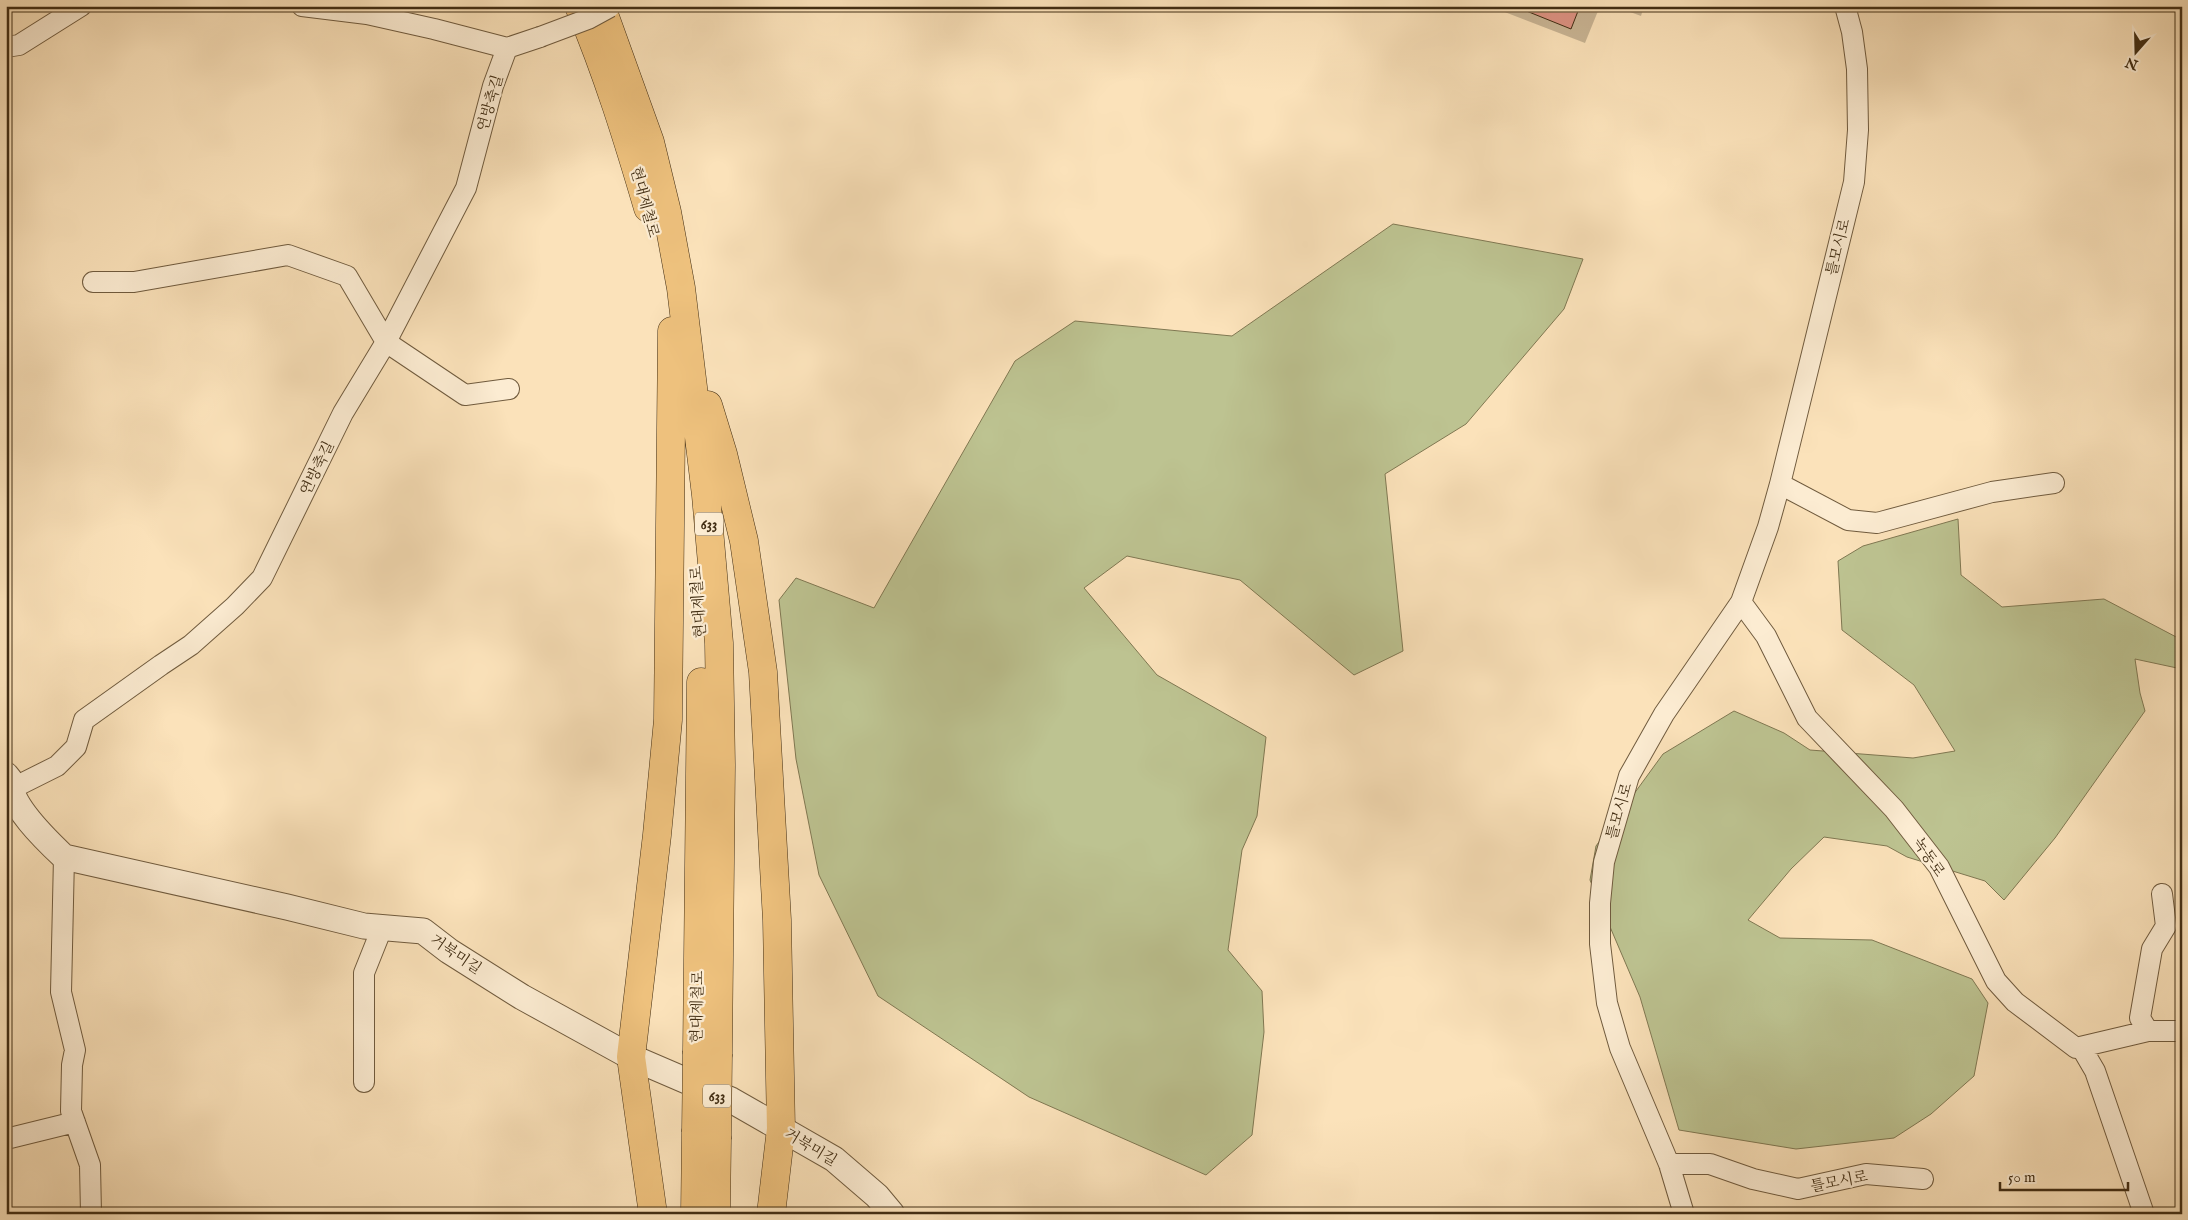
<svg xmlns="http://www.w3.org/2000/svg" width="2188" height="1220" font-family="'IM FELL English','Noto Serif KR',serif">
<style>
.green{fill:#bdc391;stroke:#807852}
.shadow{fill:#0003}
.building{fill:#db9282;stroke:#422e14}
.lines{fill:none;stroke-linecap:round;stroke-linejoin:round}
.minor-casing{stroke:#705b3e;stroke-width:22}
.tertiary-casing{stroke:#705b3e;stroke-width:27}
.trunk-casing{stroke:#422e14;stroke-width:29}
.minor{stroke:#fcecd2;stroke-width:20}
.tertiary{stroke:#fcecd2;stroke-width:25}
.trunk{stroke:#eec17d;stroke-width:28}
.minor-bridge-casing{stroke:#705b3e;stroke-width:22;stroke-linecap:butt}
.trunk-bridge-casing{stroke:#422e14;stroke-width:29;stroke-linecap:butt}
.minor-bridge{stroke:#fcecd2;stroke-width:20}
.trunk-bridge{stroke:#eec17d;stroke-width:28}
.labels{text-anchor:middle;stroke-width:4.5;stroke-linejoin:round;paint-order:stroke}
.shield{fill:#fcecd2;stroke:#7a674d;stroke-width:1}
.shield-label{font-size:14px;font-weight:bold;fill:#422e14}
.street-label{font-size:15px;fill:#422e14;stroke:#fcecd2}
</style>
<rect width="100%" height="100%" fill="#fbe2ba"/>
<filter id="stains"><feTurbulence type="fractalNoise" baseFrequency=".004" numOctaves="4"/><feColorMatrix values="0 0 0 0 .2 0 0 0 0 .09 0 0 0 0 .02 0 0 0 .5 -.17"/></filter>
<radialGradient id="worn" r=".72"><stop offset=".6" stop-color="#630" stop-opacity="0"/><stop offset="1" stop-color="#630" stop-opacity=".3"/></radialGradient>
<path class="green" d="M1393,224l190,35 -19,50 -98,115 -81,50 18,177 -49,24 -114,-95 -113,-24 -43,32 73,87 109,62 -9,79 -15,34 -14,100 34,41 2,41 -12,103 -46,40 -177,-78 -151,-101 -59,-121 -23,-116 -17,-159 17,-22 78,30 141,-247 60,-40 157,15z
M1958,519l3,56 41,32 102,-8 76,40 -3,29 -42,-9 5,34 5,18 -90,127 -51,62 -19,-19 -78,-24 -20,-11 -63,-9 -33,32 -43,51 32,18 92,2 100,39 16,24 -14,73 -43,38 -37,24 -98,11 -117,-19 -39,-133 -50,-117 6,-34 67,-92 71,-43 50,22 26,17 103,8 42,-7 -41,-66 -72,-55 -4,-69 25,-15z"/>
<path class="shadow" d="M1489,6h104l5,5 -13,32z
M1614,6h30l-3,10z"/>
<path class="building" d="M1514,6h66l-9,23z"/>
<g class="lines">
<defs>
<path id="minor" d="M302,6l65,8 67,15 73,19 33,-11
M6,47l13,-2 62,-39
M93,282h41l154,-27 59,21 39,66 79,53 44,-6
M1780,484l68,36 29,3 115,-31 62,-9
M1741,602l25,34 41,82 87,91 45,58 57,114 19,21 61,46 72,-17h34
M9,790l48,-24 19,-19 8,-27 77,-55 30,-20 44,-39 27,-28 81,-165 43,-71 80,-154 27,-102 14,-38
M64,857l-3,135 14,58 -3,15 -1,46 19,54 1,49
M2148,1031l-8,-13 12,-69 14,-23 -4,-32
M2081,1047l14,24 49,143
M364,1082v-109l18,-45
M6,1139l69,-17
M1669,1164h41l43,15 45,10 68,-15 57,5
M1684,1214l-15,-50 -49,-116 -13,-45 -7,-59v-41l4,-41 25,-86 35,-62 77,-112 27,-75 12,-43 74,-302 4,-52 -1,-61 -5,-37 -7,-26"/>
<path id="tertiary" d="M6,775l4,5c-1,25 36,60 54,77l223,50 77,19 59,5 26,20 73,46 109,60 100,43 103,59 43,37 15,18"/>
<path id="trunk" d="M579,6c28,66 49,134 69,202
M601,6l49,136 17,70 14,76 25,207 13,148 2,122 -3,289
M708,405l15,49 21,87 19,131 14,248 4,209 -10,85
M697,1051l4,-369
M653,1214l-22,-157 26,-222 11,-115 4,-389
M695,1214l1,-82
M716,1214l1,-75"/>
</defs>
<use href="#minor" class="minor-casing"/>
<use href="#tertiary" class="tertiary-casing"/>
<use href="#trunk" class="trunk-casing"/>
<use href="#minor" class="minor"/>
<use href="#tertiary" class="tertiary"/>
<use href="#trunk" class="trunk"/>
<defs>
<path id="minor-bridge" d="M540,37l48,-18 22,-12"/>
<path id="trunk-bridge" d="M696,1132l1,-81
M717,1139l1,-85"/>
</defs>
<use href="#minor-bridge" class="minor-bridge-casing"/>
<use href="#trunk-bridge" class="trunk-bridge-casing"/>
<use href="#minor-bridge" class="minor-bridge"/>
<use href="#trunk-bridge" class="trunk-bridge"/>
</g>
<g class="labels">
<g class="shield">
<rect x="695" y="512.5" width="28" height="23" rx="4"/>
<rect x="703" y="1084.5" width="28" height="23" rx="4"/>
</g>
<g class="shield-label">
<text x="709" y="529">633</text>
<text x="717" y="1101">633</text>
</g>
<g class="street-label">
<text transform="translate(490 103) rotate(-74)" y="5">연방축길</text>
<text transform="translate(645 202) rotate(75)" y="5">현대제철로</text>
<text transform="translate(1838 247) rotate(-76)" y="5">틀모시로</text>
<text transform="translate(317 468) rotate(-64)" y="5">연방축길</text>
<text transform="translate(698 602) rotate(-94)" y="5">현대제철로</text>
<text transform="translate(1619 811) rotate(-74)" y="5">틀모시로</text>
<text transform="translate(1929 857) rotate(56)" y="5">녹동로</text>
<text transform="translate(456 954) rotate(34)" y="5">거북미길</text>
<text transform="translate(697 1007) rotate(-89)" y="5">현대제철로</text>
<text transform="translate(811 1147) rotate(31)" y="5">거북미길</text>
<text transform="translate(1839 1181) rotate(-11)" y="5">틀모시로</text>
</g>
</g>
<rect width="2188" height="1220" fill="none" stroke="#fbe2ba" stroke-width="25"/>
<rect x="8" y="8" width="2173" height="1205" fill="none" stroke="#422e14" stroke-width="2.5"/>
<rect x="12" y="12" width="2163" height="1195" fill="none" stroke="#422e14"/>
<g transform="translate(2136 52) rotate(200)" stroke="#fcecd2" stroke-width="4" paint-order="stroke">
<path d="M0-4L9 19L0 12L-9 19Z" fill="#422e14"/>
<text y="-8" font-size="14" font-weight="bold" text-anchor="middle" fill="#422e14">N</text>
</g>
<path d="M2000 1182v8h128v-8" fill="none" stroke="#422e14" stroke-width="2.5"/>
<text x="2008" y="1182" font-size="15" fill="#422e14" stroke="#fcecd2" stroke-width="4" paint-order="stroke">50 m</text>
<rect width="100%" height="100%" filter="url(#stains)"/>
<rect width="100%" height="100%" fill="url(#worn)"/>
</svg>
